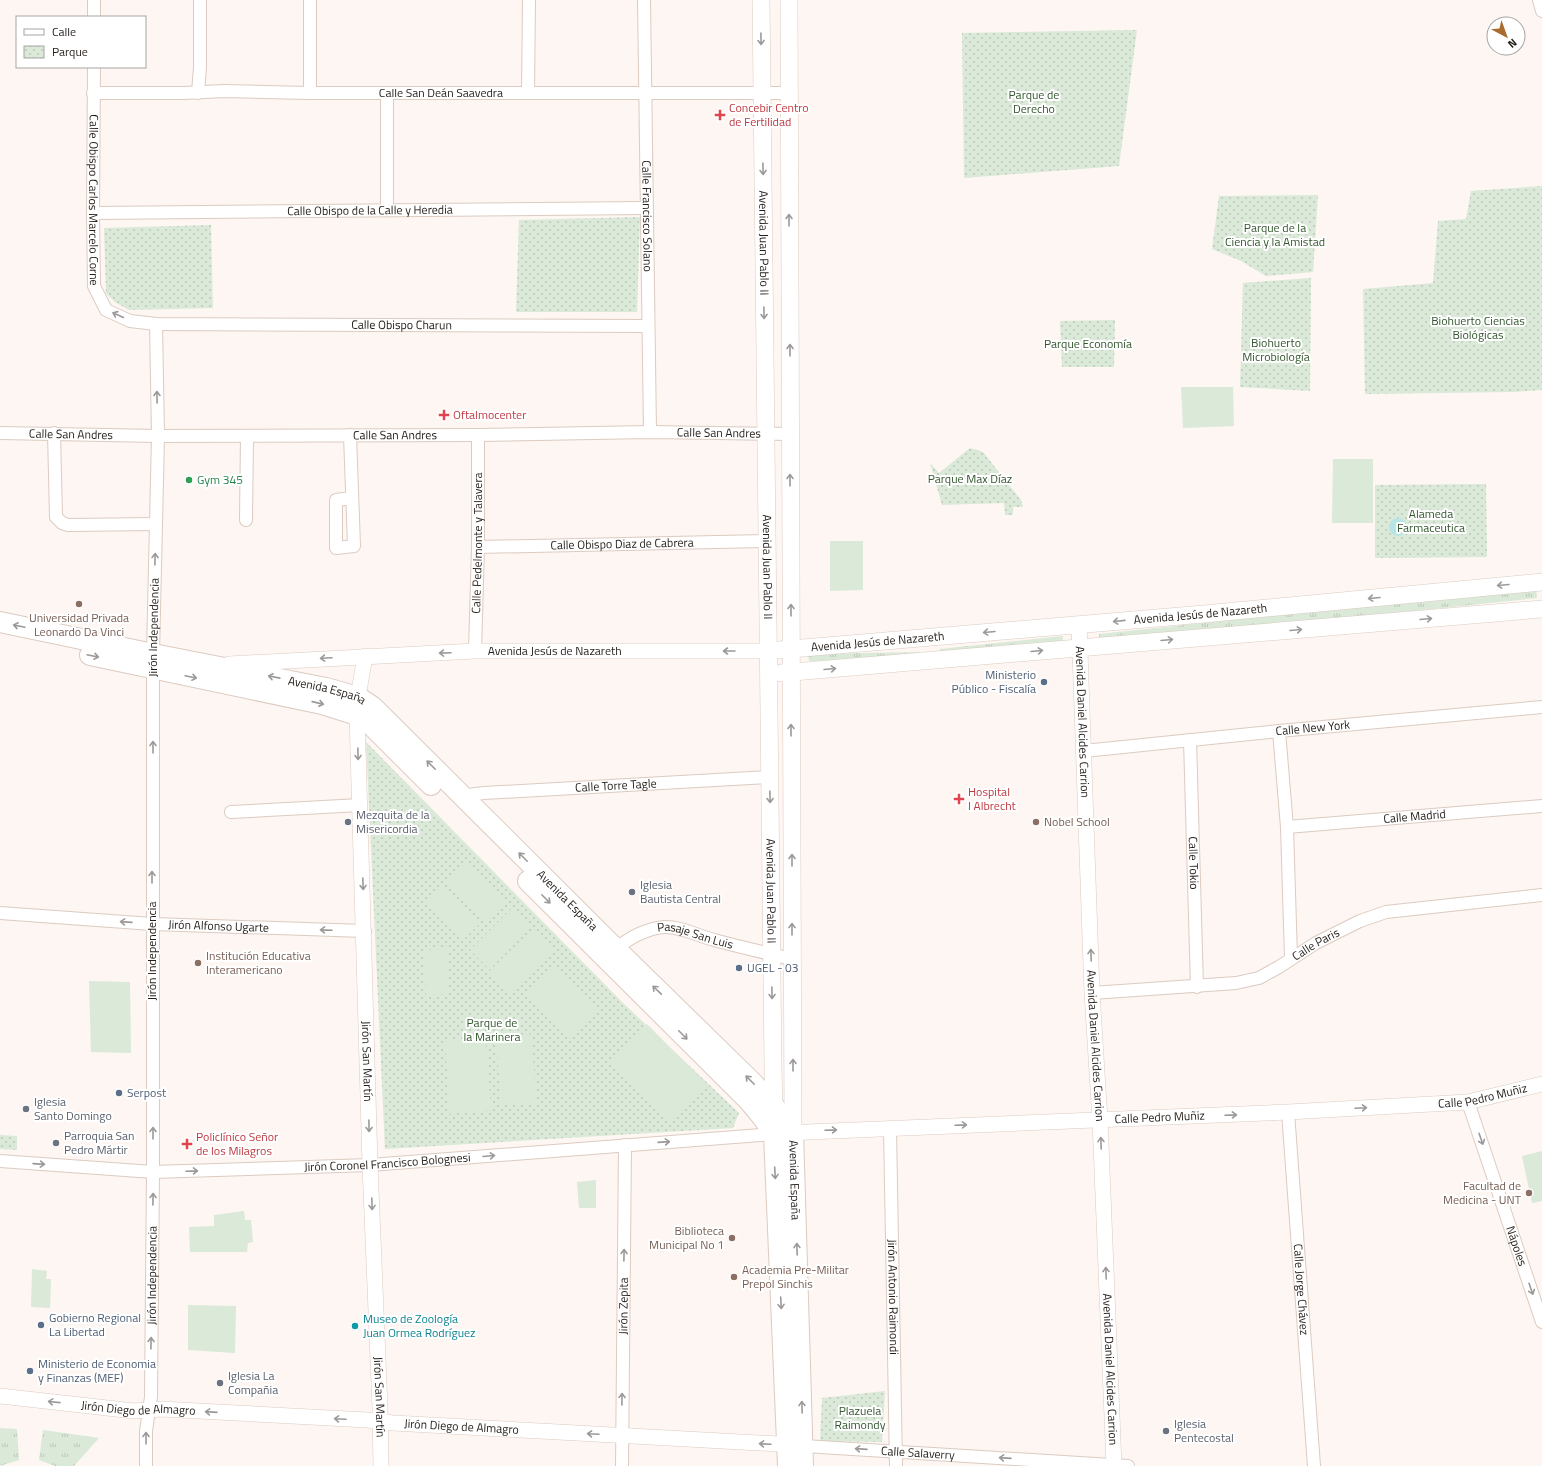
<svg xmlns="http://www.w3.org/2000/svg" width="1542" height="1466" font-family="'Titillium Web',sans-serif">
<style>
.grass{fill:url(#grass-tufts)}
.park{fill:url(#park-dots)}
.garden{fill:#dae9d8}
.water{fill:#b7e4e5}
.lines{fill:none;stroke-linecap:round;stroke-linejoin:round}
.minor-casing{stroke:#dccbc0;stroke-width:14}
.tertiary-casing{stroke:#dccbc0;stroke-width:16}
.secondary-casing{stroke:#dccbc0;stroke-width:18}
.primary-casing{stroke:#dccbc0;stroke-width:22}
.minor{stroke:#fff;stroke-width:12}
.tertiary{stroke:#fff;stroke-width:15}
.secondary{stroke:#fff;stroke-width:17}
.primary{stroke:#fff;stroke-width:20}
.oneway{stroke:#9c9998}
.health-dot{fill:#e0444e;stroke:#fff;stroke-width:1.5}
.leisure-dot{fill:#2e9e5b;stroke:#fff;stroke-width:1.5}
.education-dot{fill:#8d6e63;stroke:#fff;stroke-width:1.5}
.service-dot{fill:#5c6f8a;stroke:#fff;stroke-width:1.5}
.worship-dot{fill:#6b7280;stroke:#fff;stroke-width:1.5}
.culture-dot{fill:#0f9aa8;stroke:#fff;stroke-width:1.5}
.labels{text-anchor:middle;stroke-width:4;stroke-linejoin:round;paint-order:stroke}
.street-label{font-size:12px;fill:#231d19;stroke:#fff}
.park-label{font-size:12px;fill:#32562d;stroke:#fff}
.health-label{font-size:12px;fill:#be3a42;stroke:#fff;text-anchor:start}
.leisure-label{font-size:12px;fill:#27864d;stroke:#fff;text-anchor:start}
.education-label{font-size:12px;fill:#785e54;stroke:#fff;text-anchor:start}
.service-label{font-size:12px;fill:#4e5e75;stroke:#fff;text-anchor:start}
.worship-label{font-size:12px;fill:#5b616d;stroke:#fff;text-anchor:start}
.culture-label{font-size:12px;fill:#0d838f;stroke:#fff;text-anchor:start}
</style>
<defs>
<pattern id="grass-tufts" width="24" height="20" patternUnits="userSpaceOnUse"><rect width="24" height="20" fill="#dae9d8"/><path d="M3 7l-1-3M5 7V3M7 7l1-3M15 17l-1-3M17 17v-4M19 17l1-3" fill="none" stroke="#bbc7b9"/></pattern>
<pattern id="park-dots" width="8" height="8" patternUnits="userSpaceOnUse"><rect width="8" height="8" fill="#dae9d8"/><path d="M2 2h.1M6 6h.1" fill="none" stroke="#bbc7b9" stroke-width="1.8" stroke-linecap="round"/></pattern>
</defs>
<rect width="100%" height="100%" fill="#fdf6f2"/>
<path class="grass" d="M1536,588l1,10 -437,46 -1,-10z
M1063,636l-1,10 -123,11 1,-8z
M919,652l1,7 -111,2 -1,-7z
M0,1428l17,1 2,31 -19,6z
M43,1430l56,8 -25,28h-19l-16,-6z"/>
<path class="park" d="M1137,30l-18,136 -155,12 -2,-145z
M1542,186v204l-29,2 -148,2 -2,-105 70,-6 5,-62 28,-2 5,-28z
M1318,195l-5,77 -47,4 -25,-15 -29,-12 7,-53z
M640,217l-3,95h-121l3,-92z
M211,225l2,83 -84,2 -14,-8 -9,-9 -2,-65z
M1311,278l-1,113 -70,-4 3,-104z
M1115,320l-1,47h-52l-2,-46z
M970,448l13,4 38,48 2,7h-10v8h-8l-1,-12 -62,2 -12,-42 9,10z
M1486,484l1,73 -112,1v-73z
M366,742l256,260 117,111 -6,15 -348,21z
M0,1135l17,1v14l-17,-1z
M885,1391l-3,51 -62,-1 2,-43z"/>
<path class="garden" d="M1181,387h52l1,39 -51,2z
M1333,459h40v64h-41z
M830,541h33v49l-33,1z
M466,863l38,39 -18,18 -38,-39z
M443,888l36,37 -17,16 -36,-37z
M511,909l17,17 -41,41 -17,-17z
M532,930l20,21 -42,41 -21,-21z
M447,949l1,45 -22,1 -2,-45z
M553,967l43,44 -27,26 -42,-44z
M89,981l41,1 1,71 -40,-1z
M647,1024l60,61 -38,38 -60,-60z
M532,1034l4,69 -35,2 -5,-69z
M486,1038l5,72 -42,4 -4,-74z
M1542,1151v50l-10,2 -10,-47z
M596,1180v28h-17l-2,-26z
M244,1211l1,9h6l2,22 -5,1 -1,9h-57l-1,-25 25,-1v-11z
M32,1269l15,2 -1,8h5l-1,29 -19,-1z
M188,1305l48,1 -1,47 -47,-3z"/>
<path class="water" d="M1389 527a9 9 0 1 1 18 0a9 9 0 1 1-18 0Z"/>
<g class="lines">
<defs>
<g id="minor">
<path d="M94,0v17"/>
<path id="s1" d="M644,0l6,432"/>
<path d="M1539,0l3,11"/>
<path id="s2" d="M94,67l-1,146 1,73 12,24 24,11 26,3 492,2"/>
<path id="s3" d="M93,93h91l40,-2 86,2h479"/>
<path d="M198,93l2,-26v-67"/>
<path d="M310,93v-93"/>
<path d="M387,93v117"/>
<path d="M528,93l1,-93"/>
<path id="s4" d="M93,213l554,-5"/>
<path id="s5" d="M0,433l158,3 320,-1 172,-3 140,2"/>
<path d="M54,433l2,84 6,6 6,2 88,-1"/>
<path d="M350,435l4,111 -18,2v-48l16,-2"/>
<path d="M246,520l1,-84"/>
<path id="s6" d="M478,547l289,-6"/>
<path id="s7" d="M475,651l3,-104v-112"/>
<path d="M1279,731l8,96 4,131"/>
<path id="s8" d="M1190,740l7,247"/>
<path id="s9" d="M1084,751l195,-20 263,-24"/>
<path id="s10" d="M463,798l5,-3 16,-2 285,-16"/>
<path d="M231,812l129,-7"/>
<path id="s11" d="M1287,827l255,-21"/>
<path id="s12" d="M0,913l152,11 213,7"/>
<path id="s13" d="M612,952c15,-13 31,-23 52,-25 15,-1 35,9 50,13 26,7 52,13 78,19"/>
<path id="s14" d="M1092,993l144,-10 23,-5 20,-11 37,-24 44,-22 26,-9 156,-17"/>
<path id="s15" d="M1468,1102l74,220"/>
<path id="s16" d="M1288,1112l26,354"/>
<path id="s17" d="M890,1128l6,338"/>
<path id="s18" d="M0,1161l153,11 217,-7 404,-31"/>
<path id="s19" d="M804,1446l324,20"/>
<path id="s20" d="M146,1466v-35l5,-34 2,-225v-518l5,-218 -2,-112"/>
<path id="s21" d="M622,1466l3,-321"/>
</g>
<g id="tertiary">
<path id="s22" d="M1079,624l13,369 8,127 14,346"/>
<path id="s23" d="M365,656l-7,41 -1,18 13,450 10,243 1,58"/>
<path id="s24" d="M229,664l246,-13h293"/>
<path id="s25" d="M784,1133l504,-21 180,-10 74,-18"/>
<path id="s26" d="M0,1396l134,15 27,-2 206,11 26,3 404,22"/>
</g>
<g id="secondary">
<path id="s27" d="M761,0l12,1067 1,47"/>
<path d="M789,0l4,1132"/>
<path id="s28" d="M779,650l425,-36 338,-32"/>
<path d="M781,673l761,-64"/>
</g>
<g id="primary">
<path id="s29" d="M0,622l153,32 173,34 32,9 15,10 243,242 137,134 21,23 19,26 10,334"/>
<path d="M90,655l232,49 35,11 15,11 59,59"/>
<path d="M528,881l221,220 14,17 11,16 14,332"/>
</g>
</defs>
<use href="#minor" class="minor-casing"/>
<use href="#tertiary" class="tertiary-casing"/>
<use href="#secondary" class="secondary-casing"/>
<use href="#primary" class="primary-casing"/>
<use href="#minor" class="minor"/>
<use href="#tertiary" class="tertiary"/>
<use href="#secondary" class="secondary"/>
<use href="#primary" class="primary"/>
</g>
<defs><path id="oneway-shaft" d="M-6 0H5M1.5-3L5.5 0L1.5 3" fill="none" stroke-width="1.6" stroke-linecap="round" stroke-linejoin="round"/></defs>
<g class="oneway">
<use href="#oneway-shaft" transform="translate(761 39) rotate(89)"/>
<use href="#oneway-shaft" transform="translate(763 169) rotate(89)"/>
<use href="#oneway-shaft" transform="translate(789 220) rotate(-90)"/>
<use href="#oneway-shaft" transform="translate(764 313) rotate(89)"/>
<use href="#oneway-shaft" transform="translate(118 315) rotate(-156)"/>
<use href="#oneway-shaft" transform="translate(790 350) rotate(-90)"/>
<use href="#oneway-shaft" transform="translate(157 397) rotate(-91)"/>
<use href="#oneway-shaft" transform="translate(790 480) rotate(-90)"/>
<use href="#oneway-shaft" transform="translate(155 559) rotate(-89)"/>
<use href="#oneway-shaft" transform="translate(1503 585) rotate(175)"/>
<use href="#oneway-shaft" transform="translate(1374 598) rotate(175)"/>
<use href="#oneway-shaft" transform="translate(791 610) rotate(-90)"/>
<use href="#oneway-shaft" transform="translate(1426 619) rotate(-5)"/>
<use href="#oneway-shaft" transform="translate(1119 621) rotate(174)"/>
<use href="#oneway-shaft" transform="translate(19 626) rotate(-168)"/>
<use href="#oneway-shaft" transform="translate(1296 630) rotate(-5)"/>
<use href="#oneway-shaft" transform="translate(989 632) rotate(175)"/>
<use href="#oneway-shaft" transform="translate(1167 640) rotate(-5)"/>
<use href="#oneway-shaft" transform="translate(729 651) rotate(-180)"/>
<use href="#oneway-shaft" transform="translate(1037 651) rotate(-5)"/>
<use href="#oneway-shaft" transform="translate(445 653) rotate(178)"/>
<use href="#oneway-shaft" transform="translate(93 656) rotate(12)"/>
<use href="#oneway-shaft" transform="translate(326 658) rotate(177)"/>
<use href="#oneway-shaft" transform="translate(830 669) rotate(-5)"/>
<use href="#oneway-shaft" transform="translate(191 677) rotate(12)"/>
<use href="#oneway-shaft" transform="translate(274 677) rotate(-169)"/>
<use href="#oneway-shaft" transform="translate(318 703) rotate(13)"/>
<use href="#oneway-shaft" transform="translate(791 730) rotate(-90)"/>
<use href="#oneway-shaft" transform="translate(153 747) rotate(-90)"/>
<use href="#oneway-shaft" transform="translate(358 754) rotate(89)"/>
<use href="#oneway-shaft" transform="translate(431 765) rotate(-135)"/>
<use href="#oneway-shaft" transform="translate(770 797) rotate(89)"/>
<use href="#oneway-shaft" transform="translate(523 857) rotate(-135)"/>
<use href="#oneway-shaft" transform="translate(792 860) rotate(-90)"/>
<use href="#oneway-shaft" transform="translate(152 877) rotate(-90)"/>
<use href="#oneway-shaft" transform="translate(363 884) rotate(88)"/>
<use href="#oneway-shaft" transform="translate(546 899) rotate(45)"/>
<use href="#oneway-shaft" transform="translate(126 922) rotate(-176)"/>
<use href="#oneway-shaft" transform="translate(792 929) rotate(-90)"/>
<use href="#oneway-shaft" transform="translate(326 930) rotate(-178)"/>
<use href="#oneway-shaft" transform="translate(1091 955) rotate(-92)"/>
<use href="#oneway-shaft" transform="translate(657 990) rotate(-136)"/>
<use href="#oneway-shaft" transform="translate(772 993) rotate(89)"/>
<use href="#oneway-shaft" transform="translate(683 1035) rotate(45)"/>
<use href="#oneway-shaft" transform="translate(793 1065) rotate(-90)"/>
<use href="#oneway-shaft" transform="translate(750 1080) rotate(-135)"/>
<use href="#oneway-shaft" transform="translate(1361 1108) rotate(-3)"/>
<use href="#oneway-shaft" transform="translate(1231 1115) rotate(-2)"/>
<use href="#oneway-shaft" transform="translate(961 1125) rotate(-2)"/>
<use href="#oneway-shaft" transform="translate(369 1126) rotate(89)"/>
<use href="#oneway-shaft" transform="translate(831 1130) rotate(-2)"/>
<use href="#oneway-shaft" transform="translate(153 1133) rotate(-90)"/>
<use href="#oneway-shaft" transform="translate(1481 1139) rotate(71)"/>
<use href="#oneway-shaft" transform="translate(664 1142) rotate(-4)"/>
<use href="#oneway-shaft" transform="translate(1101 1143) rotate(-92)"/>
<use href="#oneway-shaft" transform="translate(489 1156) rotate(-5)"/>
<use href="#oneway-shaft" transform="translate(39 1164) rotate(4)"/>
<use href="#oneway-shaft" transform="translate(192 1171) rotate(-2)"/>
<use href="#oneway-shaft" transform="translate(775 1173) rotate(87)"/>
<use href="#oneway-shaft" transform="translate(153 1199) rotate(-89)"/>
<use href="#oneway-shaft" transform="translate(372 1204) rotate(88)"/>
<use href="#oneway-shaft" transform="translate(797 1249) rotate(-92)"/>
<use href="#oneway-shaft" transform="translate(624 1255) rotate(-89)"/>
<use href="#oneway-shaft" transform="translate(1106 1273) rotate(-92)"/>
<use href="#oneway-shaft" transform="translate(1531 1289) rotate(71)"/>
<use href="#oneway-shaft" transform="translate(781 1303) rotate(87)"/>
<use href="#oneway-shaft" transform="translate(151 1343) rotate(-89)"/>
<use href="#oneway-shaft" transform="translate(622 1399) rotate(-89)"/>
<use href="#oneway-shaft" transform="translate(54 1402) rotate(-174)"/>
<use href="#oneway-shaft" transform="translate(802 1407) rotate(-92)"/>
<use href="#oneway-shaft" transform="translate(211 1412) rotate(-176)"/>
<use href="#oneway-shaft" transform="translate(340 1419) rotate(-177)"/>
<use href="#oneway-shaft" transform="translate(593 1434) rotate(-177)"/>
<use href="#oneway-shaft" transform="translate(146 1438) rotate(-90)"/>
<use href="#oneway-shaft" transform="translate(765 1444) rotate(-177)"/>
<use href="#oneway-shaft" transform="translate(861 1449) rotate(-176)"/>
<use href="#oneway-shaft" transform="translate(1005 1458) rotate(-176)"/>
</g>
<g class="health-dot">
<path d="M718 109h4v4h4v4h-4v4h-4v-4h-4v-4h4z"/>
<path d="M442 409h4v4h4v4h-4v4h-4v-4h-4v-4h4z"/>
<path d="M957 793h4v4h4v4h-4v4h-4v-4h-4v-4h4z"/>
<path d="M185 1138h4v4h4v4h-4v4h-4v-4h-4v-4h4z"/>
</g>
<circle class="leisure-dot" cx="189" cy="480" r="4"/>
<g class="education-dot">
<circle cx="79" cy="604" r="4"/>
<circle cx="1036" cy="822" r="4"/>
<circle cx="198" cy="963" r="4"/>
<circle cx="1529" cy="1193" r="4"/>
<circle cx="732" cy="1238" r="4"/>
<circle cx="734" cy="1277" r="4"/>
</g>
<g class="service-dot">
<circle cx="1044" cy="682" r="4"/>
<circle cx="739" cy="968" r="4"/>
<circle cx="119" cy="1093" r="4"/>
<circle cx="41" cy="1325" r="4"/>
<circle cx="30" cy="1371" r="4"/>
</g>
<g class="worship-dot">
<circle cx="348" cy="822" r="4"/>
<circle cx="632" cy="892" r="4"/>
<circle cx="26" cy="1109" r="4"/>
<circle cx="56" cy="1143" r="4"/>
<circle cx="220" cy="1383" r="4"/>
<circle cx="1166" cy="1431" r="4"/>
</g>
<circle class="culture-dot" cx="355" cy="1326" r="4"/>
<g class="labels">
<g class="street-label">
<text dy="4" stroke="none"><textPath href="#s3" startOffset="348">Calle San Deán Saavedra</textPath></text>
<text dy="4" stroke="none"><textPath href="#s2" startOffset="133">Calle Obispo Carlos Marcelo Corne</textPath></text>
<text dy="4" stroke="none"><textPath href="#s4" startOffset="277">Calle Obispo de la Calle y Heredia</textPath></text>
<text dy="4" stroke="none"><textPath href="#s1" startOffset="216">Calle Francisco Solano</textPath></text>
<text dy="4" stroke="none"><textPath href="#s27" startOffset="243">Avenida Juan Pablo II</textPath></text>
<text dy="4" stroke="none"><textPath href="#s2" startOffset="544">Calle Obispo Charun</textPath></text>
<text dy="4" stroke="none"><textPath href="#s5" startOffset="719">Calle San Andres</textPath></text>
<text dy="4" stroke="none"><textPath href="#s5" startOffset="71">Calle San Andres</textPath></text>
<text dy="4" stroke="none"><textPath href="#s5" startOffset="395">Calle San Andres</textPath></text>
<text dy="4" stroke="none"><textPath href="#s7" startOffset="108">Calle Pedelmonte y Talavera</textPath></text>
<text dy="4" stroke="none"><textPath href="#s6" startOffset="144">Calle Obispo Diaz de Cabrera</textPath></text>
<text dy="4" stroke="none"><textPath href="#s27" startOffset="567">Avenida Juan Pablo II</textPath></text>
<text dy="4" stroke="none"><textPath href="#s28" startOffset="423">Avenida Jesús de Nazareth</textPath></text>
<text dy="4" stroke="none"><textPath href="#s20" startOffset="839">Jirón Independencia</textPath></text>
<text dy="4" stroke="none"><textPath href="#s28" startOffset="99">Avenida Jesús de Nazareth</textPath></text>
<text dy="4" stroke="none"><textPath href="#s24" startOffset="326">Avenida Jesús de Nazareth</textPath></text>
<text dy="4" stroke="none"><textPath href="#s29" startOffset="334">Avenida España</textPath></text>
<text dy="4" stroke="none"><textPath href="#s22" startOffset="98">Avenida Daniel Alcides Carrion</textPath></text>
<text dy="4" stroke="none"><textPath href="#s9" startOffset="230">Calle New York</textPath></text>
<text dy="4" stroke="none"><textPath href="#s10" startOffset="154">Calle Torre Tagle</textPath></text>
<text dy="4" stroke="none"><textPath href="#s11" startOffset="128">Calle Madrid</textPath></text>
<text dy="4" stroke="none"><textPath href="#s8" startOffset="123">Calle Tokio</textPath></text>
<text dy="4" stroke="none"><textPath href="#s27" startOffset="891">Avenida Juan Pablo II</textPath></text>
<text dy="4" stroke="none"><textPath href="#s29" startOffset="658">Avenida España</textPath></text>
<text dy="4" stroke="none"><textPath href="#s12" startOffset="219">Jirón Alfonso Ugarte</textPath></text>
<text dy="4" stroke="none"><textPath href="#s13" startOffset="91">Pasaje San Luis</textPath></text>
<text dy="4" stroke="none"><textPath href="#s14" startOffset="234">Calle Paris</textPath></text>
<text transform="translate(152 951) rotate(-90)" y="4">Jirón Independencia</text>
<text dy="4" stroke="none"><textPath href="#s22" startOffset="422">Avenida Daniel Alcides Carrion</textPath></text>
<text dy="4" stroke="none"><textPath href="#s23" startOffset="406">Jirón San Martín</textPath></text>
<text dy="4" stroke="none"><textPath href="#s25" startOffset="700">Calle Pedro Muñiz</textPath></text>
<text dy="4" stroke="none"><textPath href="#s25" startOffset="376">Calle Pedro Muñiz</textPath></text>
<text dy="4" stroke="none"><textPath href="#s18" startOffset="388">Jirón Coronel Francisco Bolognesi</textPath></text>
<text dy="4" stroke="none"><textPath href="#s29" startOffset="1030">Avenida España</textPath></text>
<text dy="4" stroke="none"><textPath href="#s15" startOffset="152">Nápoles</textPath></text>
<text dy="4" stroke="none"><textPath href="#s20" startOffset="191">Jirón Independencia</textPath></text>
<text dy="4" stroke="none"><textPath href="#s16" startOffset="178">Calle Jorge Chávez</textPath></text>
<text dy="4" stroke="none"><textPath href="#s17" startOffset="169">Jirón Antonio Raimondi</textPath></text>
<text dy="4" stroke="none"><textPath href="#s21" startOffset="160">Jirón Zepita</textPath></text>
<text dy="4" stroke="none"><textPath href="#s22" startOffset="746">Avenida Daniel Alcides Carrion</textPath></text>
<text dy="4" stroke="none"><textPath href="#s23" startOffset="742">Jirón San Martín</textPath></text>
<text dy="4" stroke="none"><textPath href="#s26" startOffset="139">Jirón Diego de Almagro</textPath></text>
<text dy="4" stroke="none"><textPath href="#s26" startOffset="463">Jirón Diego de Almagro</textPath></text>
<text dy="4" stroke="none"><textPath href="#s19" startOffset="114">Calle Salaverry</textPath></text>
</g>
<g class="park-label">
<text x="1034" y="99">Parque de<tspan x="1034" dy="14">Derecho</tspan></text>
<text x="1275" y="232">Parque de la<tspan x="1275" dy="14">Ciencia y la Amistad</tspan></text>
<text x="1478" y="325">Biohuerto Ciencias<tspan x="1478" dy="14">Biológicas</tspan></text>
<text x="1276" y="347">Biohuerto<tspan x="1276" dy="14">Microbiología</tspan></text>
<text x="1088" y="348">Parque Economía</text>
<text x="970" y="483">Parque Max Díaz</text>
<text x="1431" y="518">Alameda<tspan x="1431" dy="14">Farmaceutica</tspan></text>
<text x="492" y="1027">Parque de<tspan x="492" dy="14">la Marinera</tspan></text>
<text x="860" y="1415">Plazuela<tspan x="860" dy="14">Raimondy</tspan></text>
</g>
<g class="health-label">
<text x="729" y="112">Concebir Centro<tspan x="729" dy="14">de Fertilidad</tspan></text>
<text x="453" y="419">Oftalmocenter</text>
<text x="968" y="796">Hospital<tspan x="968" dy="14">I Albrecht</tspan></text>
<text x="196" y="1141">Policlínico Señor<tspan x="196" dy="14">de los Milagros</tspan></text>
</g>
<g class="leisure-label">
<text x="197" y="484">Gym 345</text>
</g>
<g class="education-label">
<text x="79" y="622" text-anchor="middle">Universidad Privada<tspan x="79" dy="14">Leonardo Da Vinci</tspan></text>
<text x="1044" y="826">Nobel School</text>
<text x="206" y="960">Institución Educativa<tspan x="206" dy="14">Interamericano</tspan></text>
<text x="1521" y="1190" text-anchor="end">Facultad de<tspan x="1521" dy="14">Medicina - UNT</tspan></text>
<text x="724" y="1235" text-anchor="end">Biblioteca<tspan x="724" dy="14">Municipal No 1</tspan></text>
<text x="742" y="1274">Academia Pre-Militar<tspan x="742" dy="14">Prepol Sinchis</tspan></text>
</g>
<g class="service-label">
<text x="1036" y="679" text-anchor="end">Ministerio<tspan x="1036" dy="14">Público - Fiscalía</tspan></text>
<text x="747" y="972">UGEL - 03</text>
<text x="127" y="1097">Serpost</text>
<text x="49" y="1322">Gobierno Regional<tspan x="49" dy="14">La Libertad</tspan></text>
<text x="38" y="1368">Ministerio de Economia<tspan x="38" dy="14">y Finanzas (MEF)</tspan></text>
</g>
<g class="worship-label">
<text x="356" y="819">Mezquita de la<tspan x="356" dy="14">Misericordia</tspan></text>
<text x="640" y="889">Iglesia<tspan x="640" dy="14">Bautista Central</tspan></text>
<text x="34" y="1106">Iglesia<tspan x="34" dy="14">Santo Domingo</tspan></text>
<text x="64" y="1140">Parroquia San<tspan x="64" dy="14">Pedro Mártir</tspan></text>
<text x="228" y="1380">Iglesia La<tspan x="228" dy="14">Compañia</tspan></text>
<text x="1174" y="1428">Iglesia<tspan x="1174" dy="14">Pentecostal</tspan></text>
</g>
<g class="culture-label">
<text x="363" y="1323">Museo de Zoología<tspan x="363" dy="14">Juan Ormea Rodríguez</tspan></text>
</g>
</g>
<rect x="16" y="16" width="130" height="52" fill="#ffffff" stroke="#a7a5a3"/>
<rect x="24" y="29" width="20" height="6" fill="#ffffff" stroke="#a7a5a3"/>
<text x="52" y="36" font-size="12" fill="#231d19">Calle</text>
<rect x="24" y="46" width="20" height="12" fill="url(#park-dots)" stroke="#a7a5a3"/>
<text x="52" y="56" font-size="12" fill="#231d19">Parque</text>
<g transform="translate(1506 36) rotate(139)"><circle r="19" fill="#ffffff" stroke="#a7a5a3"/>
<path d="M0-3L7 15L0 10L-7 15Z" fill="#a86d2e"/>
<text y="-6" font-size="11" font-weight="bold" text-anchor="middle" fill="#231d19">N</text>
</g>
</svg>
